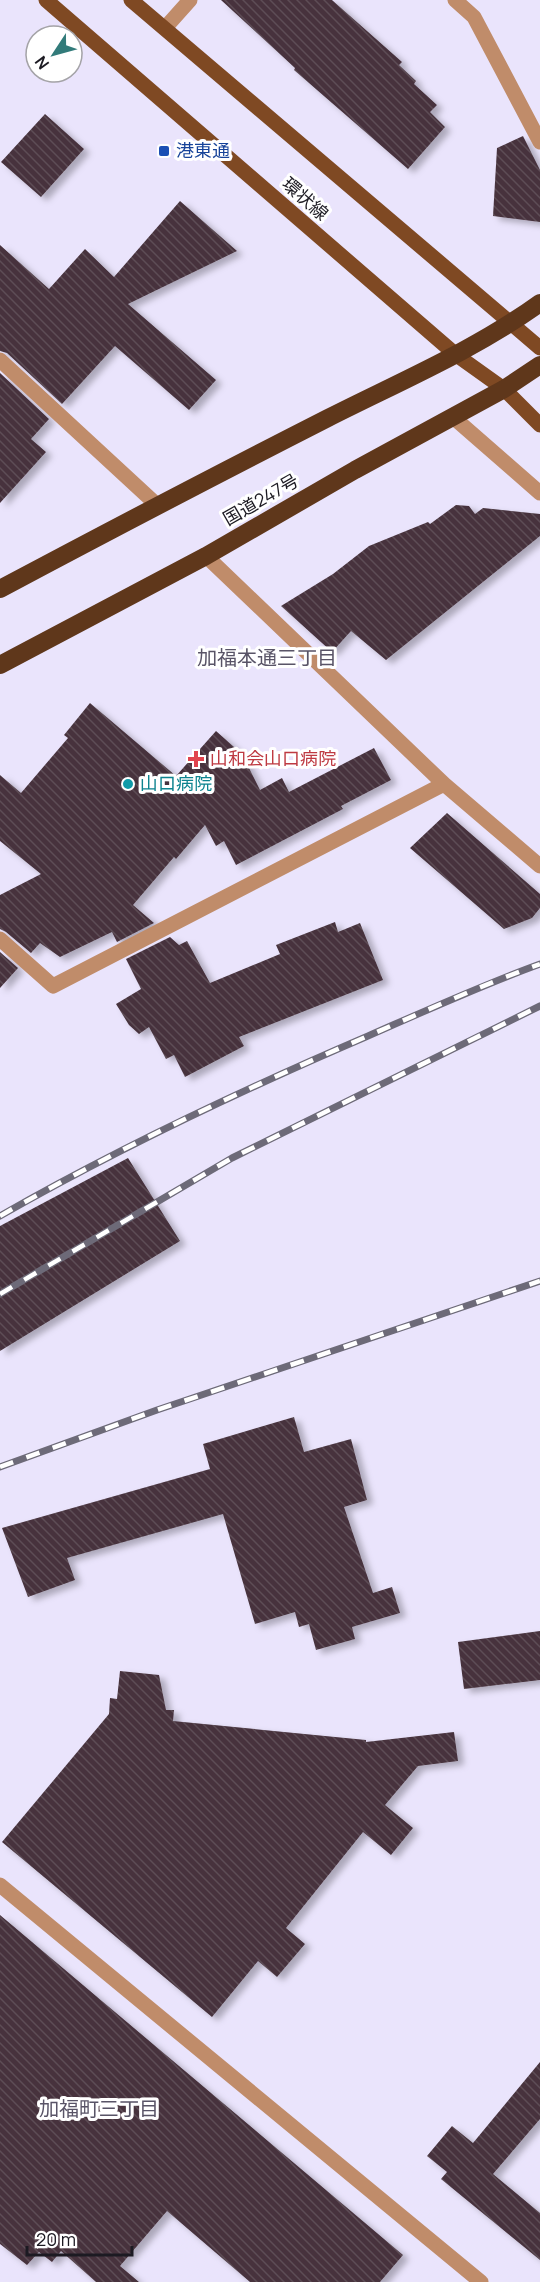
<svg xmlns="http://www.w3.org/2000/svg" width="540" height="2282" font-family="Manrope,'Noto Sans JP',sans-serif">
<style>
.building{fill:url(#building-back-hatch);filter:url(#shadow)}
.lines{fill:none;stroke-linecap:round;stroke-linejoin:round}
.street{stroke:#c08c6a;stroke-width:15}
.primary{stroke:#7f4923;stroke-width:15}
.highway{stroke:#5f371b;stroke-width:18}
.rail-casing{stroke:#6d6a78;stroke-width:7}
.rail{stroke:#fff;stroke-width:4.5;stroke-dasharray:14;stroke-linecap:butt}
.transit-dot{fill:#1a4fb4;stroke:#fff;stroke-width:2}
.health-dot{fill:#e0444e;stroke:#fff;stroke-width:2}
.culture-dot{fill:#0f9aa8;stroke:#fff;stroke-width:2}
.labels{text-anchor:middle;stroke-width:6;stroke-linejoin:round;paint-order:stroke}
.transit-label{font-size:18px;fill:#164399;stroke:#fff;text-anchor:start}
.street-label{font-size:18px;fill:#1c1a22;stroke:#fff}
.health-label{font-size:18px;fill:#be3a42;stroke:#fff;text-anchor:start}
.culture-label{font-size:18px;fill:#0d838f;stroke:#fff;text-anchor:start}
.neighbourhood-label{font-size:20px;fill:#595467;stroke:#fff}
</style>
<defs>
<pattern id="building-back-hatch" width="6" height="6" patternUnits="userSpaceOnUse" patternTransform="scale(1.5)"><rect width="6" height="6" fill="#46323c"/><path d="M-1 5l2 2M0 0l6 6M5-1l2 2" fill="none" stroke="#5d4d56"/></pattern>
<filter id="shadow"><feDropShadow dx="6" dy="4" stdDeviation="3" flood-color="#0004"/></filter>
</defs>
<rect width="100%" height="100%" fill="#eae4fc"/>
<path class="building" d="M221,0h111l70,62 -3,3 17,16 -2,3 23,21 -7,7 15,15 -37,42 -114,-99 1,-2z
M45,114l39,35 -43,48 -40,-35z
M523,136l17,34v52l-47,-6 4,-68z
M180,201l57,50 -109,53 88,76 -27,30 -74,-64 -53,58 -55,-51 -7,-2v-106l49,44 36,-40 29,28z
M0,373l49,46 -18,20 15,13 -46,51z
M456,505l13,1 6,8 8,-6 57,6v22l-154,124 -35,-29 -19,21 -51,-46 52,-32 36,-28 59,-24 2,2z
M90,703l86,73 40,-45 26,23 18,36 22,-12 7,14 85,-44 17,32 -50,26 2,3 -107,56 -12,-24 -8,5 -11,-21 -29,34 -2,-2 -41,48 21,18 -37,19 -5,-10 -52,25 -20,-14 -9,10 -25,-21 -6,-3v-34l41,-21 -41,-33v-66l21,18 47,-55 -4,-3z
M447,813l93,81v14l-8,10 -28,11 -94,-81z
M335,922l3,10 22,-9 23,57 -144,57 5,9 -59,31 -11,-22 -8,4 -17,-32 -10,7 -10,-9 -13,-21 25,-15 -15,-30 44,-22 9,8 8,-4 23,42 70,-29 -4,-9z
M0,952l18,16 -18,20z
M128,1158l52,83 -180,110v-125z
M294,1417l10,35 47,-13 16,61 -23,7 29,86 19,-6 8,26 -48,14 3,12 -39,11 -7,-26 -10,3 -4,-15 -40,12 -32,-110 -156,44 8,22 -47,17 -26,-69 208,-59 -7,-25z
M540,1631v49l-76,9 -6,-47z
M120,1671l39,4 7,35h8l-1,11 193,19v2l88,-10 4,29 -40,5 -33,39 28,23 -22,27 -28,-23 -77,96 19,16 -28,33 -19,-16 -46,56 -210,-175 107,-128 1,-16 7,1z
M0,1915l403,340 -23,27h-130l-83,-71 -47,55 19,16h-43l-35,-31 -9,11 -13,-10 -12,13 -27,-21z
M540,2062v57l-47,55 47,39v47l-99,-81 6,-7 -20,-16 25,-30 21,17z"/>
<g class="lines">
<path class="street" d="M455,0l19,17 66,125
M165,28l25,-28
M0,360l157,145
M453,417l87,76
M206,556l238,228
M0,939l53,47 391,-202 96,82
M0,1885l481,397"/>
<path class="primary" d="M46,0l409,354 49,35 36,36
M131,0l409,348"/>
<path class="highway" d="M0,589c109,-58 218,-115 328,-171 71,-36 147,-68 212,-115
M0,665l206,-109 149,-86 149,-81 36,-24"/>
<defs>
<path id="rail" d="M0,1216c119,-68 242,-126 368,-180 57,-25 114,-51 172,-72
M0,1294l232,-136 308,-152
M0,1467l157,-57 383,-129"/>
</defs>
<use href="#rail" class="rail-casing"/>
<use href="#rail" class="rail"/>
</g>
<rect class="transit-dot" x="158" y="145" width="12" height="12" rx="3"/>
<path class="health-dot" d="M193 750h6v6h6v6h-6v6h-6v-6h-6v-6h6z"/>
<circle class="culture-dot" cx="128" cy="784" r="6"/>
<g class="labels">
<g class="transit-label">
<text x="176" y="157">港東通</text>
</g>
<g class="street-label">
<text transform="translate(305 199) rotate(41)" y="6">環状線</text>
<text transform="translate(261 500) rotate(-30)" y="6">国道247号</text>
</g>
<g class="health-label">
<text x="210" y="765">山和会山口病院</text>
</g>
<g class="culture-label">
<text x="140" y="790">山口病院</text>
</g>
<g class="neighbourhood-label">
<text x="267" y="665">加福本通三丁目</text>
<text x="99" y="2116">加福町三丁目</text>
</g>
</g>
<g transform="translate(54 54) rotate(234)"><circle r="28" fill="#ffffff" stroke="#a4a3a7" stroke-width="1.5"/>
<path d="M0-4.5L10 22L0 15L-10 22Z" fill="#327b7a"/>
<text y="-9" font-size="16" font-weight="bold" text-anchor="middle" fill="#1c1a22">N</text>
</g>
<path d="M27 2246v9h105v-9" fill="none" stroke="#1c1a22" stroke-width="3"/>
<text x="36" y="2246" font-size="18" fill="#1c1a22" stroke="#ffffff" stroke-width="4.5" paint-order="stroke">20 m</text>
</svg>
